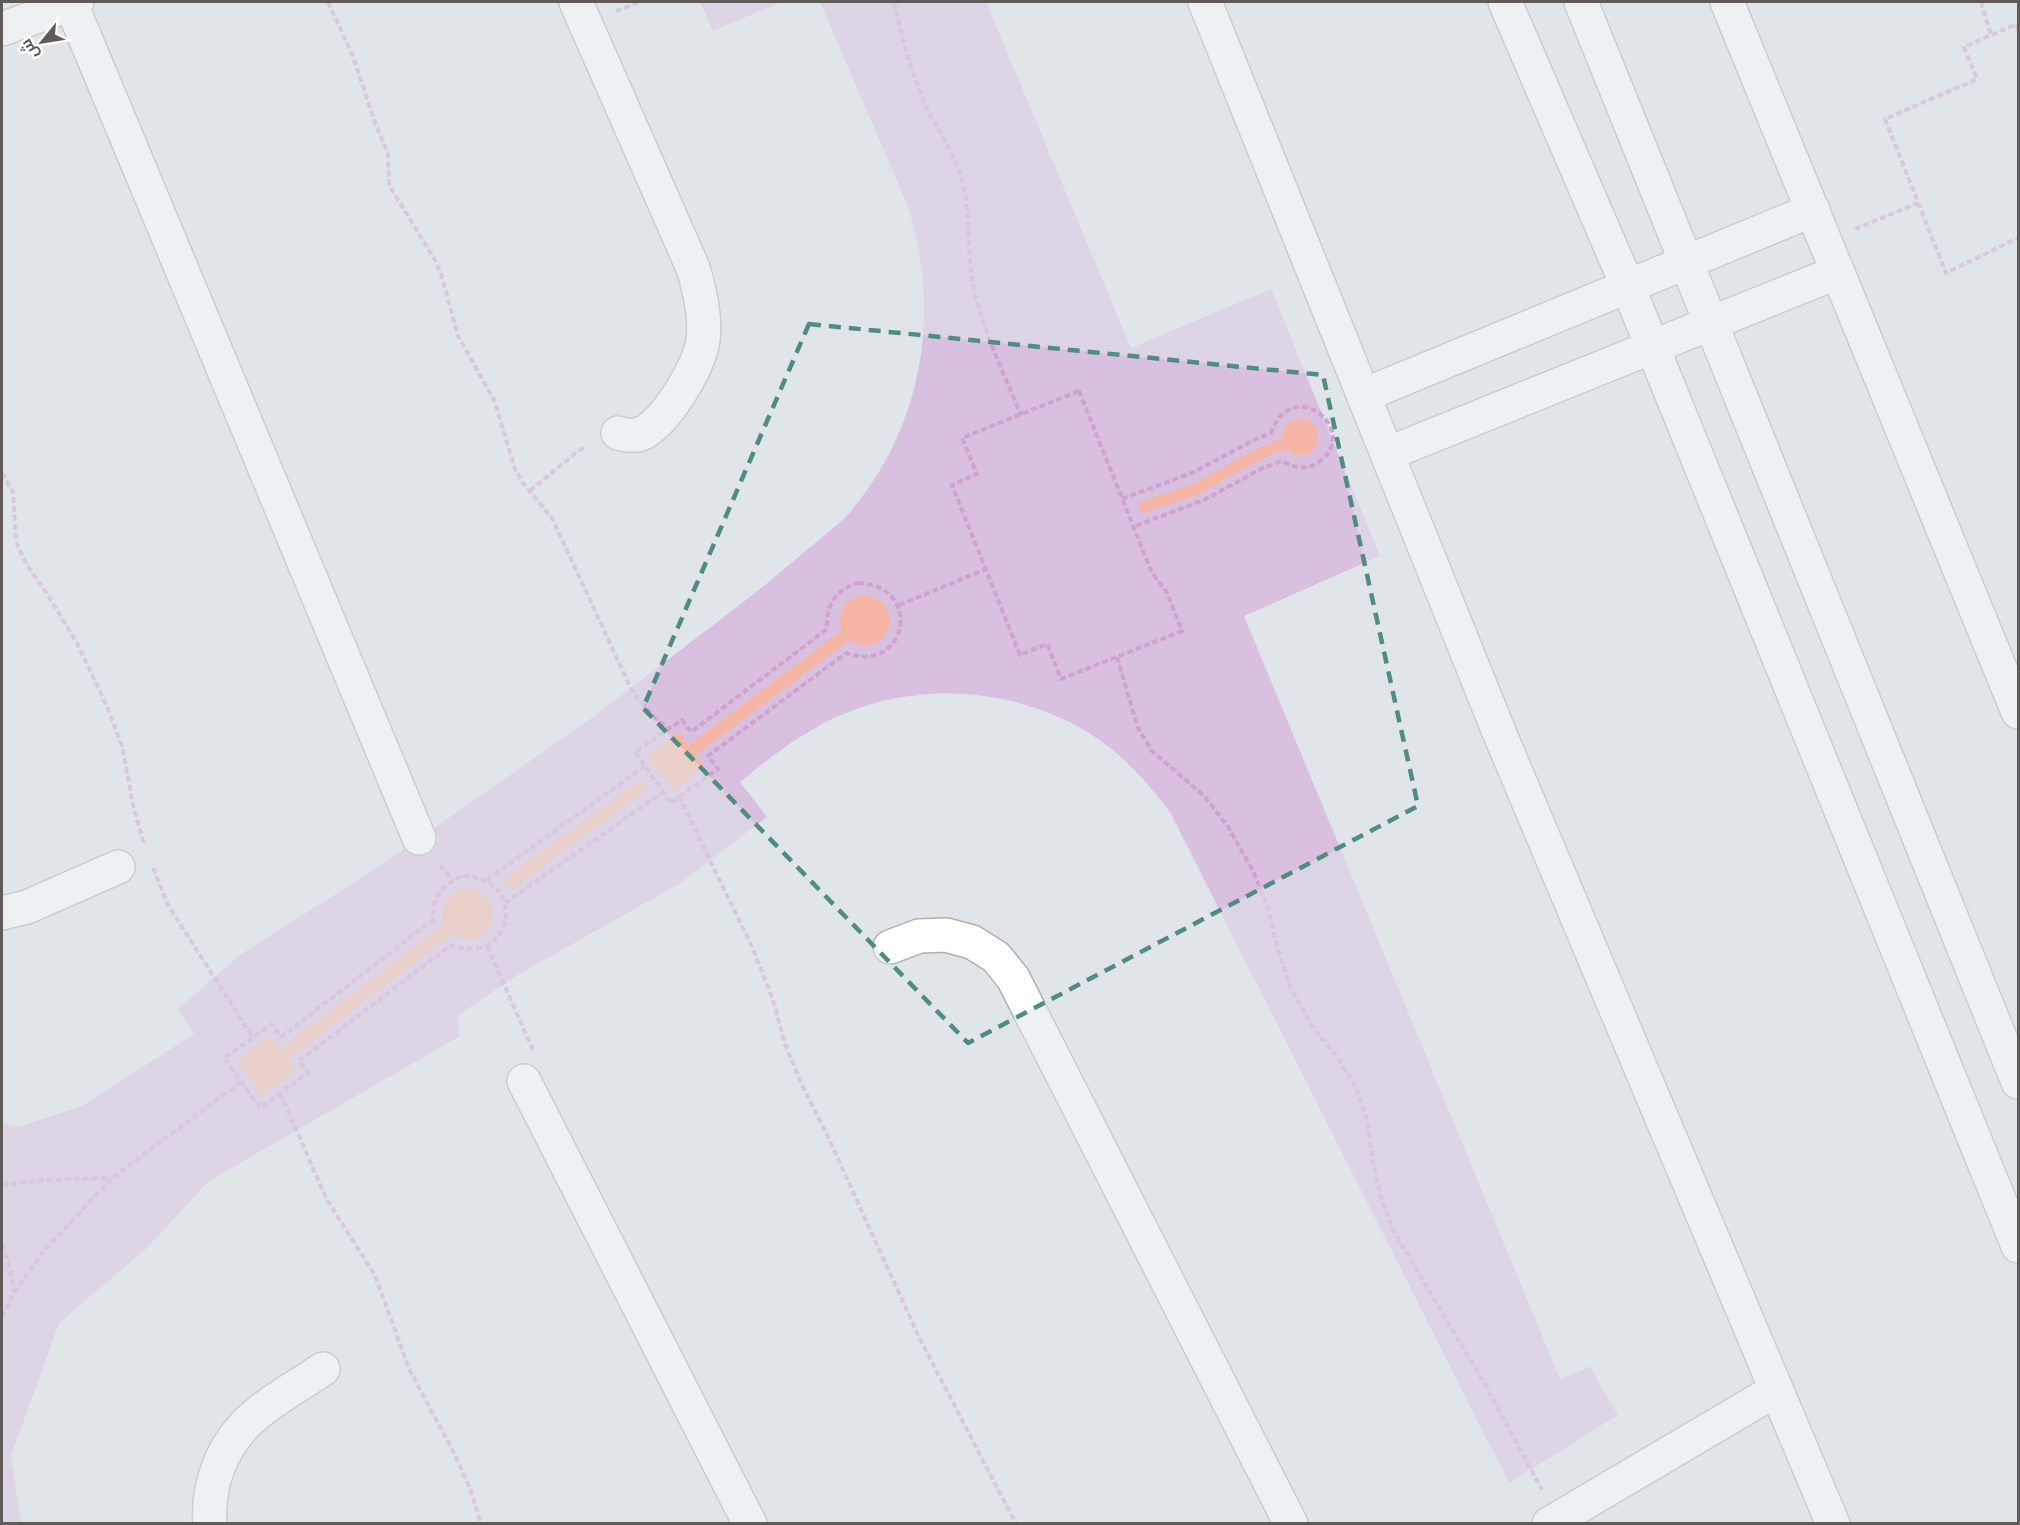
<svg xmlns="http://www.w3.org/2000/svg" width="2020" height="1525" font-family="Commissioner,Cairo,sans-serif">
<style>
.green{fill:#d9bfe0}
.water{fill:#f5b6a5}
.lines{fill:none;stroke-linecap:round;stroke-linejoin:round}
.minor-casing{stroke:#b2aeac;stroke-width:36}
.path{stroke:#d0a3ce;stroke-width:4;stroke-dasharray:6 3;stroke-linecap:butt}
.minor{stroke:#fff;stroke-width:33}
.marked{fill:none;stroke:#518c82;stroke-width:4.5;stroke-dasharray:12 8;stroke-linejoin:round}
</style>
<rect width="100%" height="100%" fill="#e0e5ea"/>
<path class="green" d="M700,2h81l-68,29z
M820,2h166l145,346 140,-59 109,267 -136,60 316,763 30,-12 28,48 -109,68 -339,-671c-23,-30 -48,-59 -81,-79 -79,-49 -185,-53 -267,-9 -30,16 -56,37 -82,58l27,35 -88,67 -160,90 -62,42 3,20 -251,145 -62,67 -88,75 -48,133 10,67h-19v-399l17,3 65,-22 110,-71 -16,-25 62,-54 140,-89 213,-149 166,-127 85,-71c78,-87 99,-205 63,-315z"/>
<path class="water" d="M1302,418c19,6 22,23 8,36l-15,2 -9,-7 -27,11 -60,34 -58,20 -3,-11 57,-20 59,-33 27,-11c2,-14 8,-19 21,-21z
M863,595c46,5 26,68 -14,46l-153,114 8,11 -31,24 -26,-34 32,-24 10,13 152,-114c-3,-19 2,-32 22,-36z
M640,780l7,9 -135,100 -8,-10z
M466,888c49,7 23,69 -14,46l-164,125 8,12 -34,24 -25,-34 33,-25 10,13 164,-125c-4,-19 4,-31 22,-36z"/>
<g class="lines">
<defs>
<path id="minor" d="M576,2l117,266c7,23 13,48 10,72 -4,27 -33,74 -55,90 -9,7 -20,6 -30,3
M1205,2l294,730 334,792
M1505,2l123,285 390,959
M1581,2l437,1080
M1727,2l291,710
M71,4l348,834
M2,29l75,-27
M1364,395l449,-185
M1387,454l451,-182
M2,913l25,-6 91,-40
M890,947l29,-11 27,-1 26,7 24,15 17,21 278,546
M524,1081l226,443
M210,1524c-3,-39 12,-79 41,-105 20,-19 49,-34 72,-50
M1549,1524l227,-134"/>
</defs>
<use href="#minor" class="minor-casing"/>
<path class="path" d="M328,2l26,57 20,61 14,34 1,31 46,75 7,17 16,59 36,64 21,69 8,14 29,35 81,175 22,25 14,11
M894,2c8,37 18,74 34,109 11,21 26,42 33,65 11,37 5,77 13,114 10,43 30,84 47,125
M1981,2l10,33
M616,11l24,-9
M2018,30l-2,-6 -52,23 13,32 -92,40 61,154 72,-35
M1855,229l63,-26
M1079,391l73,182 14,18 16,40 -121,48 -14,-35 -27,11 -68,-170 25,-11 -15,-36z
M2,473l11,19 3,50 11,23 20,29 30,49 29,61 16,42 11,59 11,39
M530,491l48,-40 9,-4
M1122,499l72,-27 60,-32 17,-7c22,-61 90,-1 49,28 -13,10 -25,7 -38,0l-19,7 -59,32 -71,27
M858,583c66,2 50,92 -12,70l-138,103 10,13 -47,34 -36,-51 47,-32 9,12 136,-103c-1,-24 8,-39 31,-46z
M899,605l87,-36
M1117,657l21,71 14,23 51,44 24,30 25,44 16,38 10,43 13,39 24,41 23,28 18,29 11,32 6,44 8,35 13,34 89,149 59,109
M679,796l74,153 20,51 12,44 17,41 25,50 93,204 96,185
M440,865l12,15
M153,868l15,37 85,133
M463,876c66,1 51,92 -12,69l-152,116 9,12 -48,35 -36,-50 48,-34 9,13 152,-117c-1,-23 9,-36 30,-44z
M487,880l158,-114
M505,903l158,-111
M487,946l46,104
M280,1093l47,107 48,75 34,94 44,82 18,40 10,33
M2,1185l41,-5 68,-2
M2,1245l8,23 4,24
M2,1317l12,-25 29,-40 69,-74 129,-96"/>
<use href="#minor" class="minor"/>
</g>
<path d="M0 0H2020V1525H0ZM809,324l514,51 95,431 -450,237 -325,-335z" fill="#e0e5ea" fill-opacity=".55" fill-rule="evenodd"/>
<path class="marked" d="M809,324l514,51 95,431 -450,237 -325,-335z"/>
<rect width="2020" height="1525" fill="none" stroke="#605b59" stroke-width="6"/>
<g transform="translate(42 42) rotate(240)" stroke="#ffffff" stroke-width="4.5" paint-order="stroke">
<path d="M0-4.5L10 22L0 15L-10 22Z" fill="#605b59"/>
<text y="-9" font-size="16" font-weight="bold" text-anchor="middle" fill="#605b59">ش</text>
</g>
</svg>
